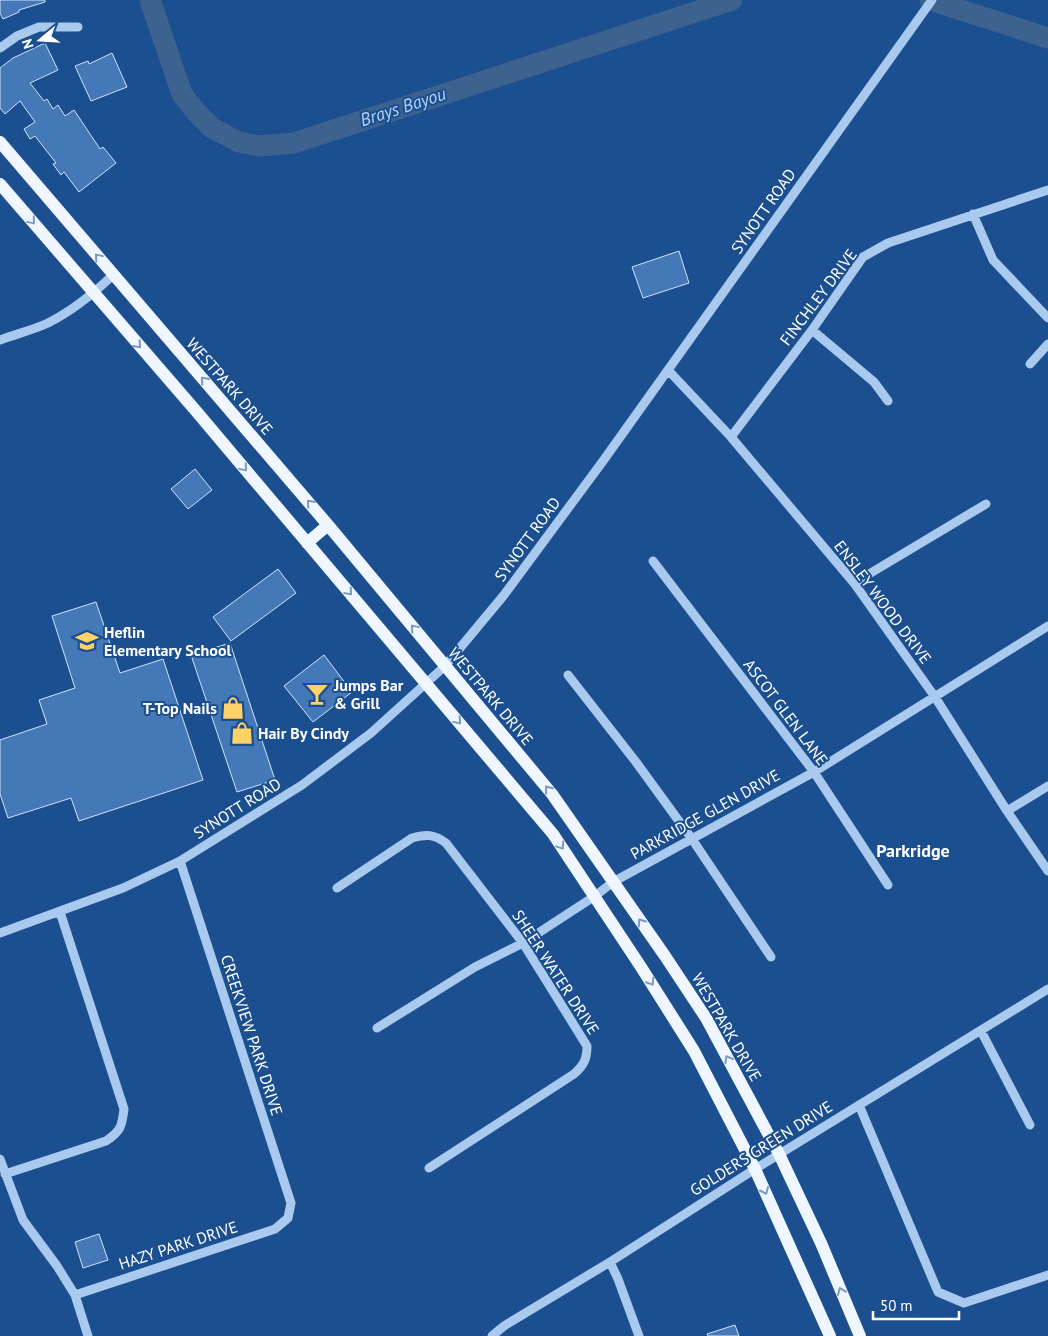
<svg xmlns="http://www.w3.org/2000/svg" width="1048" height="1336" font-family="'PT Sans',sans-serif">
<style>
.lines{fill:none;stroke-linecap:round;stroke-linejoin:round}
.river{stroke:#3c6290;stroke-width:21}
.building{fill:#4478b7;stroke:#cfe3fa}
.minor{stroke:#a9c9ee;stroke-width:9}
.major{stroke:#f0f6ff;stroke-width:12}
.oneway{stroke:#7b9ac1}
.labels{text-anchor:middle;stroke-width:4;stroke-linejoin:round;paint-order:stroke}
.street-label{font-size:16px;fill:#fff;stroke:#1b4f8f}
.poi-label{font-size:16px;font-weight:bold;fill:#fff;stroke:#1b4f8f;text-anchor:start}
.water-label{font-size:18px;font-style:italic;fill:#b5d3f5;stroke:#1b4f8f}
.neighbourhood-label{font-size:18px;font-weight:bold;fill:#fff;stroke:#1b4f8f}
</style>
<rect width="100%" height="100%" fill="#1b4f8f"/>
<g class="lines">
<path class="river" d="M150,0l32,94 14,18 16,16 27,14 20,4 35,-3 438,-143
M930,0l118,38"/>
</g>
<path class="building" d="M0,0h45v2l-26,8v2l-16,7 -3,-6z
M45,43l13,27 -28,13 14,18 3,-2 6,10 5,-4 7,11 9,-6 26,39 3,-2 13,16 -37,29 -15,-20 -3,3 -8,-11 3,-1 -21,-27 -5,3 -6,-10 11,-7 -15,-21 -15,13 -5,-6v-40l13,-10z
M112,53l15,34 -36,14 -16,-35 13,-5 1,3z
M679,251l10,32 -46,15 -11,-31z
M195,469l17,21 -24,19 -17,-20z
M278,569l18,24 -65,48 -18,-24z
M96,602l24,71 43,-14 40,121 -124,41 -8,-23 -63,20 -8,-24v-54l47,-16 -8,-24 36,-12 -23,-72z
M230,643l45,137 -38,12 -46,-137z
M324,655l28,37 -39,30 -29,-36z
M99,1234l9,26 -25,8 -8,-26z
M735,1325l4,11h-31l-1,-2z"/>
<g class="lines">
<path class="minor" d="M0,48l17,-12 22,-9h39
M973,214l20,46 55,58
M812,330l62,52 14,19
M0,340c16,-6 33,-10 48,-17 24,-12 45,-29 65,-48
M1030,364l18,-20
M668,370l63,67 123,146 81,114 72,114 41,60
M731,437l81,-107 51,-73 25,-14 160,-53
M653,561l161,211 74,113
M854,583l132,-79
M568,675l68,87 56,77 79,118
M1007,811l41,-25
M337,888l75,-50c14,-4 22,-4 34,5l77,100 64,103c0,13 -3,19 -13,28l-145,94
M0,933l123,-45 57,-27 122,-76 69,-52 74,-67 59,-71 99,-134 329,-461
M377,1028l98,-61 48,-24 72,-47 18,-14 201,-110 234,-146
M981,1031l49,94
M859,1105l79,187 26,11 84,-28
M0,1159l23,61 34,46 18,29 13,41
M5,1174l101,-33c15,-10 16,-15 18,-32l-64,-197
M610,1262l8,17 21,57
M75,1295l200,-66 13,-11 3,-15 -111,-342
M492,1336l12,-10 106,-64 145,-93 293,-180"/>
<path class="major" d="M0,142l328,383 224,269 113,162 41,62 73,136 42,89 39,93
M0,184l196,227 357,423 88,133 53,84 61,118 75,167
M307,543l21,-18"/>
</g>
<defs><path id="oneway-chevron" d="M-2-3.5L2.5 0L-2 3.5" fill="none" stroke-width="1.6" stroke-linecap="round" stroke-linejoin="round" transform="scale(1.25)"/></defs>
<g class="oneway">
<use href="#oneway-chevron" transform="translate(32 221) rotate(50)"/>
<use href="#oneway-chevron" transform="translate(98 257) rotate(-130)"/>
<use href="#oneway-chevron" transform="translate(138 345) rotate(49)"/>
<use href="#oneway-chevron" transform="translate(204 380) rotate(-131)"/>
<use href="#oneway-chevron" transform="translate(244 468) rotate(50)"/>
<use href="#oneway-chevron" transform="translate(310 503) rotate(-131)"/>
<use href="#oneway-chevron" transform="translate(349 592) rotate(49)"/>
<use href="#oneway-chevron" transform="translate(414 628) rotate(-130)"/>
<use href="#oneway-chevron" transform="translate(458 721) rotate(50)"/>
<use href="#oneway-chevron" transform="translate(548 789) rotate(-129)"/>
<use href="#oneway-chevron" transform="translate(561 846) rotate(56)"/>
<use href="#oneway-chevron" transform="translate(641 922) rotate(-125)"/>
<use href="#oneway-chevron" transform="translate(651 982) rotate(58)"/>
<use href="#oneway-chevron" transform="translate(728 1059) rotate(-119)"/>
<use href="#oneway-chevron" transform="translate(765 1191) rotate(66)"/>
<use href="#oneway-chevron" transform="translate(841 1291) rotate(-113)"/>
</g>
<defs>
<symbol id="school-bare" viewBox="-9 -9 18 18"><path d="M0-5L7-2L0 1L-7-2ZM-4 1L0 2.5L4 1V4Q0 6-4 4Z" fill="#ffd166" stroke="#1b4f8f" stroke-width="2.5" paint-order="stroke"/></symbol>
<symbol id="bar-bare" viewBox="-9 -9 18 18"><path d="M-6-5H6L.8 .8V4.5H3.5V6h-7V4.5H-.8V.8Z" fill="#ffd166" stroke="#1b4f8f" stroke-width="2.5" paint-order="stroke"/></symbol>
<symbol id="shop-bare" viewBox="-9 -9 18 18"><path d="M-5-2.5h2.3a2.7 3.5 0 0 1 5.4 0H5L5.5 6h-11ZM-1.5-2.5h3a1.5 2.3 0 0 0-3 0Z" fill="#ffd166" stroke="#1b4f8f" stroke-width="2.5" paint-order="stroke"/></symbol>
</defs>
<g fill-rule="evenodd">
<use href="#school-bare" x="71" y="625" width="32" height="32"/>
<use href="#bar-bare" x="301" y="678" width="32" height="32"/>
<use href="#shop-bare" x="217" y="692" width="32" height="32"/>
<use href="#shop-bare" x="226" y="717" width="32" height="32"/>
</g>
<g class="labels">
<g class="street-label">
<text transform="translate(763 211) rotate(-55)" y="6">SYNOTT ROAD</text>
<text transform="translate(818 297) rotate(-53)" y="6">FINCHLEY DRIVE</text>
<text transform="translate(230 386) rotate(49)" y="6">WESTPARK DRIVE</text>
<text transform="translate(527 539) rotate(-54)" y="6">SYNOTT ROAD</text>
<text transform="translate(883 602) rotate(53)" y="6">ENSLEY WOOD DRIVE</text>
<text transform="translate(491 696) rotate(50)" y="6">WESTPARK DRIVE</text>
<text transform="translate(786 712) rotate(53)" y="6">ASCOT GLEN LANE</text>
<text transform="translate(237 808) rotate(-32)" y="6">SYNOTT ROAD</text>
<text transform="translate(705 814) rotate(-29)" y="6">PARKRIDGE GLEN DRIVE</text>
<text transform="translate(556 972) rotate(57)" y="6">SHEER WATER DRIVE</text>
<text transform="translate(727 1027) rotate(60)" y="6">WESTPARK DRIVE</text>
<text transform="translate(252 1035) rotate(72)" y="6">CREEKVIEW PARK DRIVE</text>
<text transform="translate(761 1148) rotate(-32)" y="6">GOLDERS GREEN DRIVE</text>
<text transform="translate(178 1245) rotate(-18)" y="6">HAZY PARK DRIVE</text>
</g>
<g class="poi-label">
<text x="104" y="638">Heflin<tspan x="104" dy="18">Elementary School</tspan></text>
<text x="334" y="691">Jumps Bar<tspan x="334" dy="18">&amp; Grill</tspan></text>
<text x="217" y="714" text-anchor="end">T-Top Nails</text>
<text x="258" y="739">Hair By Cindy</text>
</g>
<g class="water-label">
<text transform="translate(403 107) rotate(-18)" y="6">Brays Bayou</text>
</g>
<g class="neighbourhood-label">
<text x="913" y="857">Parkridge</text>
</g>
</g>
<g transform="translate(40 40) rotate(252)" stroke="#1b4f8f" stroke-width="4" paint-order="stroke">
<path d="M0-4L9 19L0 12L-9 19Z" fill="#ffffff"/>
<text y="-8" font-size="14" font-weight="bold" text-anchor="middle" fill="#ffffff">N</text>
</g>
<path d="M873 1311v8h86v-8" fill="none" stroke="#ffffff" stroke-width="2.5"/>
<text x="880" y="1311" font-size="15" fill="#ffffff" stroke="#1b4f8f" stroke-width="4" paint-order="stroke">50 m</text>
</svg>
